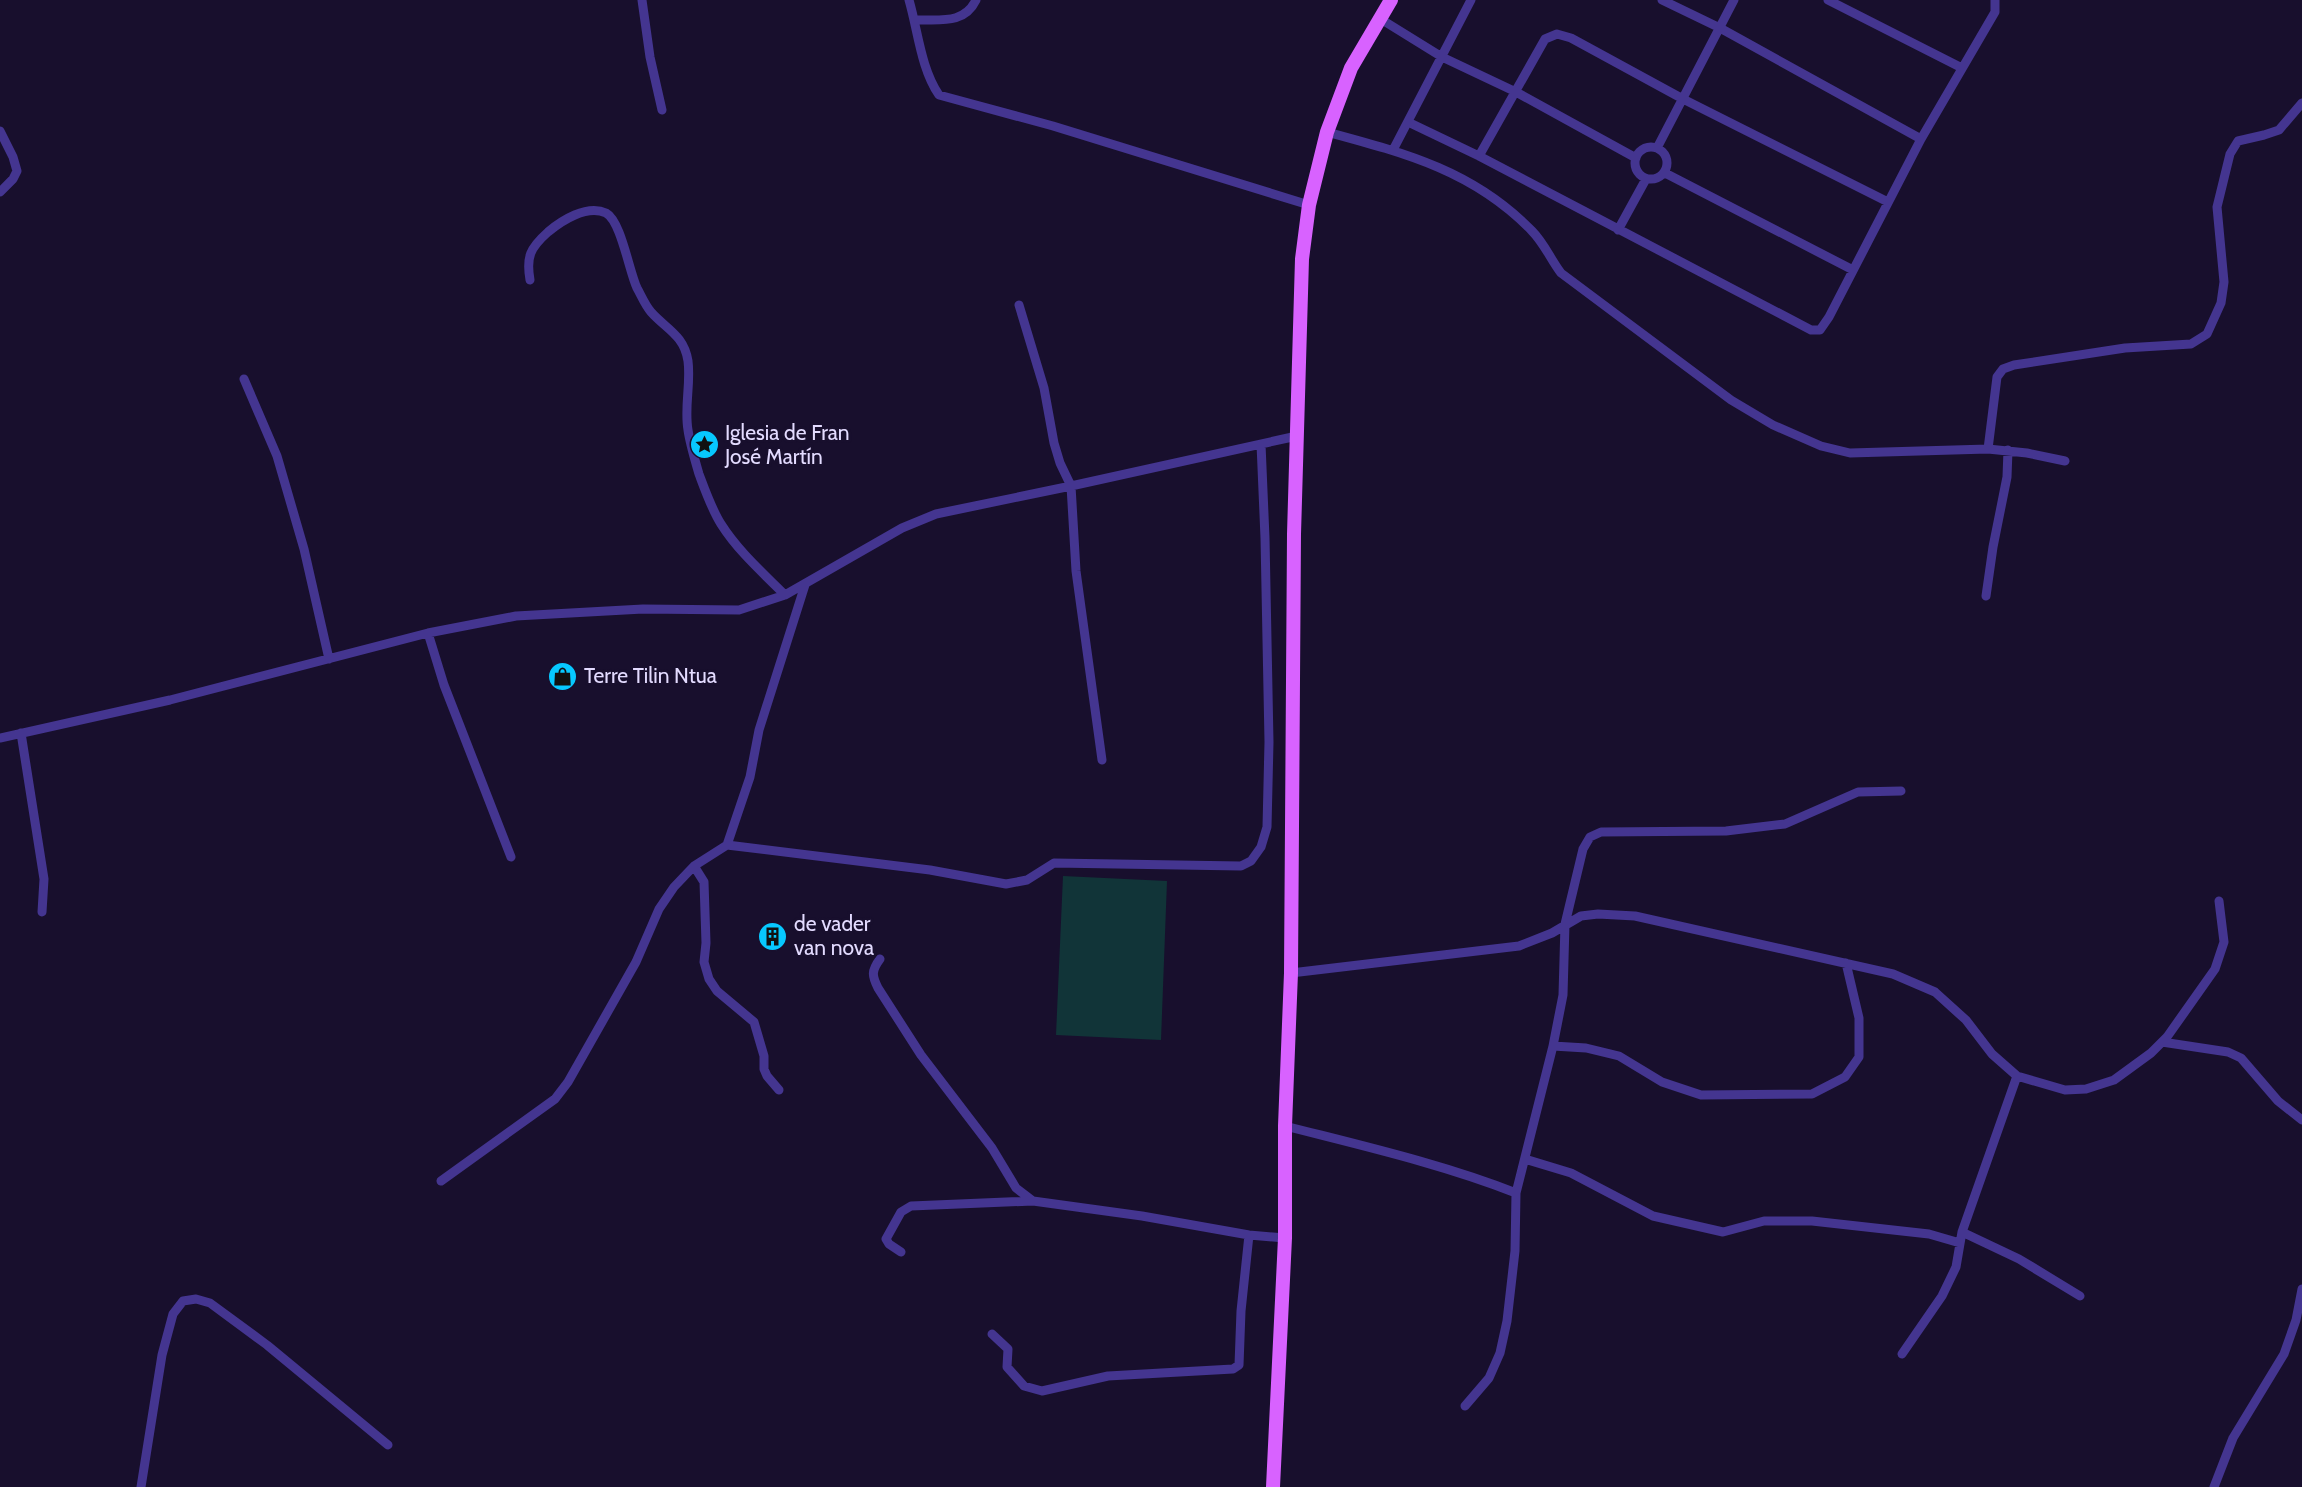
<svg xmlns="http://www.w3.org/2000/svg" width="2302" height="1487" font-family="Cabin,sans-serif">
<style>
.garden{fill:#113438}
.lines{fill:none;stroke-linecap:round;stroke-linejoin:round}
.street{stroke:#443590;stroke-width:9}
.primary{stroke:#d862ff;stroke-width:14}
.labels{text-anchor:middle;stroke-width:6;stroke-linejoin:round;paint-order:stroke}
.poi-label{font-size:21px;fill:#e3dbff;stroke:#180f2d;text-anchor:start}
</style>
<rect width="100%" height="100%" fill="#180f2d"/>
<path class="garden" d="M1063,876l104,5 -6,159 -105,-5z"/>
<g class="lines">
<path class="street" d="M642,0l8,57 12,53
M909,0c9,31 12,69 30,95l114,31 256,79
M1662,0l58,28 201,111
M1828,0l134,68
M1379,18l63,39 74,35 120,66
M915,20c24,-1 49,5 61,-20
M1408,122l71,34 332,174h9l9,-13 92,-178 74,-127v-12
M0,131l13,26 4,14 -4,8 -13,13
M1327,132c78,21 147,39 205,99 12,12 19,29 29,42l170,127 42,25 48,21 29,7 138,-4 39,4 38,8
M1635 163a16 16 0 1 1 32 0a16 16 0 1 1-32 0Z
M1657,148l77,-148
M1393,150l78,-150
M1479,156l66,-117 12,-5 14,4 112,61 205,103
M1665,173l188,97
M1618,230l28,-51
M530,280c-4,-23 0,-32 18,-48 13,-11 39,-28 58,-19 15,8 23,58 31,75 4,7 8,17 14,24 15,17 33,23 37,49 3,23 -4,46 0,69 2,14 7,30 11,44 6,16 13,36 22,50 17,27 42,49 64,71
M1019,305l25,83 10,55 6,20 11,23 5,85 26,189
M244,379l33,77 27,93 25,110
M1988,449l9,-72 6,-8 11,-4 111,-17 66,-4 16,-10 14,-31 3,-21 -7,-75 13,-53 8,-13 26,-6 15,-5 23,-27
M1986,596l7,-49 14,-70 1,-27
M428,633l16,52 67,172
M21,733l23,146 -2,33
M0,738l170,-38 258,-67 88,-17 127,-7 96,1 46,-15 117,-67 34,-14 135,-28 226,-50
M727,845l203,25 76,14 21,-4 27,-17 187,3 10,-5 10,-14 6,-20 2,-85 -4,-204 -4,-94
M694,866l10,16 2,61 -2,19 5,17 8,12 37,31 10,34v13l3,7 12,14
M880,959c-9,12 -8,17 -2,29l43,67 71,93 24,40 17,13
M1291,973l228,-27 33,-13 29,-17 17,-2 37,2 258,58 42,18 31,28 26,34 25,22 48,14 21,-1 28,-9 37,-27 16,-16 48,-68 9,-27 -5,-41
M2162,1042l66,10 13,6 37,43 24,19
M1553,1046l33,2 33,8 43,26 39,13 111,-1 33,-17 14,-20v-39l-13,-55
M1285,1126c78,20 157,38 231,67l37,-147 10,-51 2,-71 18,-75 7,-12 11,-5 125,-1 59,-7 73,-32 43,-1
M1525,1159l46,14 82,43 70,16 41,-11h48l117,13 31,9
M441,1181l114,-82 13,-17 68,-120 23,-53 15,-22 20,-21 33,-21 23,-68 9,-47 46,-145
M1962,1232l57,27 61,37
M901,1252l-12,-8 -3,-5 15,-27 10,-6 122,-5 109,15 107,19 36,3
M992,1334l16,15 -1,18 17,19 18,5 66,-15 125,-7 6,-4 2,-54 8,-76
M1902,1354l40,-58 14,-29 6,-35 55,-156
M1465,1406l24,-28 11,-25 7,-32 8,-70 1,-58
M141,1487l21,-132 11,-41 10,-13 13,-2 14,4 57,42 121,100
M2214,1487l19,-49 51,-84 12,-34 6,-31"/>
<path class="primary" d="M1273,1487l12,-249v-112l6,-153 3,-439 8,-275 7,-54 18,-73 24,-64 40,-68"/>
</g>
<defs>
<symbol id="sight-disc" viewBox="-11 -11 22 22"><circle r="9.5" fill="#07c8ff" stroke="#180f2d"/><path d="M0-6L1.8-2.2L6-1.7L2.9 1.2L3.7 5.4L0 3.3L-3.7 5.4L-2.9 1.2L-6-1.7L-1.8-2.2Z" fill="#111"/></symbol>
<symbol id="shop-disc" viewBox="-11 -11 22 22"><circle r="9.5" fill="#07c8ff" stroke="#180f2d"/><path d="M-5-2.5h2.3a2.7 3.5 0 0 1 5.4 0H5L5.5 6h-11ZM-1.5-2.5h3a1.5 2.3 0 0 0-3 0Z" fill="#111"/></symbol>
<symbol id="building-disc" viewBox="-11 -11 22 22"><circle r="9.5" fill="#07c8ff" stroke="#180f2d"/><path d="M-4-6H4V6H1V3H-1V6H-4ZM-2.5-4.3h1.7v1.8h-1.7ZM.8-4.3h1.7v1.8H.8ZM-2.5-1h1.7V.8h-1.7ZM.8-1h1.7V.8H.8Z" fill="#111"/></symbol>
</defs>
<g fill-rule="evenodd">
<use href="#sight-disc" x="688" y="428" width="33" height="33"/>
<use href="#shop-disc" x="546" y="660" width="33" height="33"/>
<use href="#building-disc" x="756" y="920" width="33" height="33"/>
</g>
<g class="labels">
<g class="poi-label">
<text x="725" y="440">Iglesia de Fran<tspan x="725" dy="24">José Martín</tspan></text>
<text x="584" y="683">Terre Tilin Ntua</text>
<text x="794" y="931">de vader<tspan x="794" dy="24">van nova</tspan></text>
</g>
</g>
</svg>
